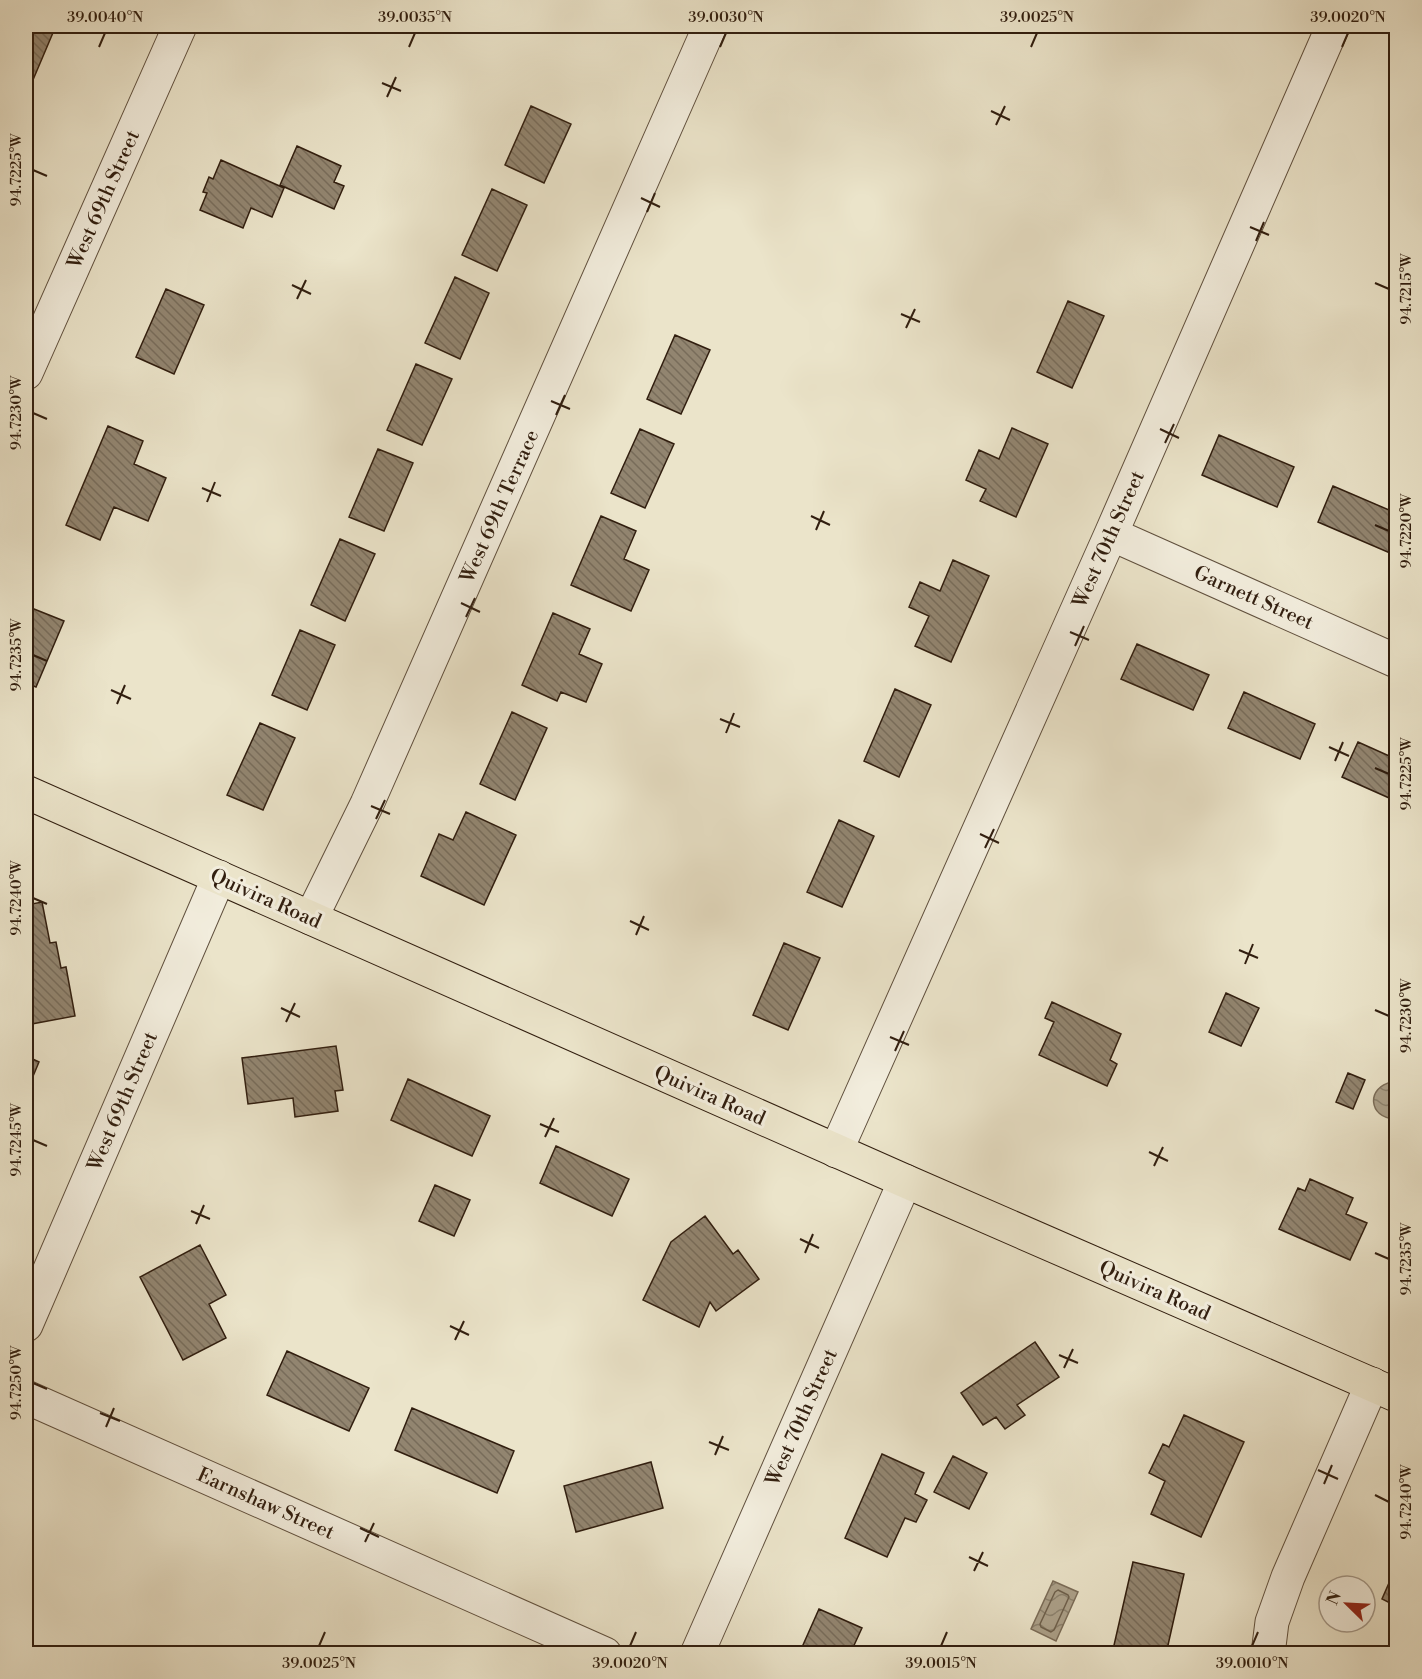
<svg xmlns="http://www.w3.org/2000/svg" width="1422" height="1679" font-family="'Libre Bodoni',serif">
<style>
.water{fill:url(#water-waves);stroke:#7b6d59;stroke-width:1.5}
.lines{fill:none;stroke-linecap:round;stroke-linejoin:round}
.shore{stroke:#6e604c;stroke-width:1.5}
.building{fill:url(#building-back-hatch);stroke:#311e0f;stroke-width:1.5}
.minor-casing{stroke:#60503e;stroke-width:35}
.major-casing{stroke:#311e0f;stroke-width:35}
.minor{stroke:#f2eddd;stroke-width:33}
.major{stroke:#ebe4ca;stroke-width:33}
.ticks{fill:none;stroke:#311e0f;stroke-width:2}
.labels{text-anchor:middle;stroke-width:6;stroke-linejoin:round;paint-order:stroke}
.street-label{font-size:20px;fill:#311e0f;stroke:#f2eddd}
.neatline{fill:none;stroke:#311e0f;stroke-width:2}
.ticks-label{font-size:15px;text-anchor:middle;fill:#311e0f}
</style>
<defs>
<pattern id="water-waves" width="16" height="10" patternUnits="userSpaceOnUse" patternTransform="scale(1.5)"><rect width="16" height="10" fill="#aca18a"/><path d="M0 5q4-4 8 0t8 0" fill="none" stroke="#8d836f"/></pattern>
<pattern id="building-back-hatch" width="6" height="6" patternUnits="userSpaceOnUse" patternTransform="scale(1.5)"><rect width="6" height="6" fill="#928570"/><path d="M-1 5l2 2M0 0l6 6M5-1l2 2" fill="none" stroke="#786c5a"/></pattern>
</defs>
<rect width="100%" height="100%" fill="#ebe4ca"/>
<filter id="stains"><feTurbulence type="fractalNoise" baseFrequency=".00333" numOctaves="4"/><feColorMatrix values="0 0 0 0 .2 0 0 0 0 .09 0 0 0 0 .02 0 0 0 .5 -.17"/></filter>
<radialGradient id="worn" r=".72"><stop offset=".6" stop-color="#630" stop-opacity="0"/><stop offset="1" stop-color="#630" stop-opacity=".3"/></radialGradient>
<path class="water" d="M1392,1082l4,1v36h-1c-27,-1 -29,-32 -3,-37z
M1053,1581l25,11 -22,49 -25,-12z"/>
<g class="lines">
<path class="shore" d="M1058,1590l10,5 1,2 -15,33 -3,2 -10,-5 -1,-3 15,-32z"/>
</g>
<path class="building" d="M26,26h23l6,2 -28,66z
M531,106l40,18 -27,59 -39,-18z
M297,146l44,20 -7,16 10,4 -10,23 -54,-24z
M221,160l63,28 -12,29 -21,-9 -8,20 -43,-18 7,-17 -4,-1 6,-15 4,2z
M492,189l35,16 -30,66 -35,-16z
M455,277l34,16 -29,66 -35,-16z
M166,289l38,16 -30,69 -38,-17z
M1068,301l36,15 -32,72 -35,-16z
M675,335l35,15 -29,64 -34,-15z
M416,364l36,15 -30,66 -35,-15z
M108,426l35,15 -9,23 32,14 -18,43 -34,-14 -14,33 -34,-15z
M1012,428l36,16 -32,73 -36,-16 6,-12 -20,-9 13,-30 20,9z
M640,429l34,15 -29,64 -34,-15z
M1219,435l75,32 -17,40 -75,-32z
M378,449l35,14 -29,68 -35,-14z
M1333,486l63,27v25l-6,15 -72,-31z
M601,516l35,15 -12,28 25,11 -18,41 -60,-26z
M340,539l35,15 -30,67 -34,-16z
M953,560l36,16 -38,86 -36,-16 14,-30 -20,-9 11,-25 20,9z
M29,607l35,14 -28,66 -10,-4v-68z
M553,613l37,16 -11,25 23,10 -16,38 -25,-10 -4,9 -35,-16z
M300,630l35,15 -28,65 -35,-15z
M1137,644l72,31 -16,35 -72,-31z
M895,689l36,16 -32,72 -35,-16z
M1244,692l71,32 -15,35 -72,-31z
M512,712l35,16 -32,72 -35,-16z
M260,723l35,15 -32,72 -36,-15z
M1358,742l38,17v42l-54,-24z
M466,812l50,23 -32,70 -63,-29 18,-42 14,6z
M839,820l35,16 -32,71 -35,-15z
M42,902l8,41 6,-1 5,26 5,-1 9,49 -49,9v-120z
M784,943l36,15 -32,72 -35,-15z
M1226,993l33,15 -18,38 -32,-14z
M1052,1002l69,32 -11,26 7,4 -10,22 -68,-31 15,-33 -9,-4z
M336,1046l7,44 -8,1 3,20 -43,6 -2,-19 -45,6 -6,-46z
M26,1056l13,6 -13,31z
M1348,1073l17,7 -12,29 -17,-7z
M408,1079l82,37 -18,40 -81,-36z
M556,1146l73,33 -17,37 -72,-33z
M1310,1179l43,19 -7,16 21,9 -17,37 -71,-31 19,-41 7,3z
M435,1185l35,15 -16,36 -35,-15z
M705,1216l28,38 5,-4 21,29 -43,32 -6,-9 -11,25 -56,-27 28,-58z
M200,1245l26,50 -17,9 17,34 -43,22 -43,-83z
M1035,1342l24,35 -42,28 8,10 -20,14 -9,-12 -13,8 -22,-32z
M287,1351l82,37 -20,43 -82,-36z
M412,1408l102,43 -17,42 -102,-43z
M1184,1415l60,27 -43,95 -50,-23 14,-33 -16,-8 14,-29 6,3z
M882,1454l42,19 -9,21 12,6 -11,22 -11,-4 -18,39 -42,-19z
M953,1456l34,17 -18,36 -35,-17z
M651,1462l12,46 -87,24 -12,-46z
M1133,1562l51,12 -18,80h-54z
M1396,1567v39l-14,-7z
M819,1609l43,19 -12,26h-51z"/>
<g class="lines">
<defs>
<path id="minor" d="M26,373l154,-347
M1111,534l285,127
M311,918l56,-114 343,-778
M836,1151l275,-617 222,-508
M26,1325l193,-448
M26,1397l579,257
M697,1654l208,-473
M1268,1654l4,-32 16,-45 84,-193"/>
<path id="major" d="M26,792l879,389 491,214"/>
</defs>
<use href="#minor" class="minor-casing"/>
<use href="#major" class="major-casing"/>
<use href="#minor" class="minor"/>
<use href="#major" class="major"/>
</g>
<path class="ticks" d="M99,47l6,-14M409,47l6,-14M720,47l6,-14M1031,47l6,-14M1342,47l6,-14M382,83l19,8M387,97l9,-20M991,111l19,9M996,125l9,-19M33,170l14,6M641,198l19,9M647,212l8,-19M1250,227l19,8M1256,241l8,-19M1375,283l14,6M292,285l19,9M297,299l9,-19M901,314l19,8M906,328l9,-19M551,401l19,8M33,413l14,6M556,415l9,-20M1160,429l19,9M1165,443l9,-19M202,488l19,8M207,502l8,-20M811,516l19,9M1375,525l14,6M816,530l8,-19M461,603l19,9M466,617l9,-19M1070,632l19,8M1075,646l9,-20M33,655l14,6M111,690l20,9M117,704l8,-19M720,719l20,8M726,733l8,-20M1329,747l20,9M1335,761l8,-19M1375,768l14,6M371,806l19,8M376,819l9,-19M980,834l19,9M985,848l9,-19M33,898l14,6M630,921l19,9M636,935l8,-19M1239,950l19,8M1245,964l8,-20M281,1008l19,9M1375,1010l14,6M286,1022l9,-19M890,1037l19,8M895,1051l9,-20M540,1124l19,8M545,1137l9,-19M33,1140l14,6M1149,1152l19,9M1154,1166l9,-19M191,1211l19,8M196,1224l8,-19M800,1239l19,9M805,1253l8,-19M1375,1253l14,6M450,1326l19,9M455,1340l9,-19M1059,1355l19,8M1064,1368l9,-19M33,1383l14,6M100,1413l20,8M106,1427l8,-19M709,1442l20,8M715,1455l8,-19M1318,1470l20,9M1324,1484l8,-19M1375,1495l14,7M360,1528l19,9M365,1542l9,-19M969,1557l19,9M974,1571l9,-19M319,1646l6,-14M630,1646l6,-14M941,1646l6,-14M1252,1646l6,-14"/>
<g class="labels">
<g class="street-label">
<text transform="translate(103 199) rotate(-66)" y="7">West 69th Street</text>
<text transform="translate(499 506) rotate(-66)" y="7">West 69th Terrace</text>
<text transform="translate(1108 539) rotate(-66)" y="7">West 70th Street</text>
<text transform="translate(1254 597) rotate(24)" y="7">Garnett Street</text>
<text transform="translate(266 898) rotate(24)" y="7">Quivira Road</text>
<text transform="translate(710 1095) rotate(24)" y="7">Quivira Road</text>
<text transform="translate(122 1101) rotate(-67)" y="7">West 69th Street</text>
<text transform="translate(1155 1290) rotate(24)" y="7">Quivira Road</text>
<text transform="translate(801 1417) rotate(-66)" y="7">West 70th Street</text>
<text transform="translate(266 1503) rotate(24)" y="7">Earnshaw Street</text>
</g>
</g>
<rect width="1422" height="1679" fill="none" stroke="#ebe4ca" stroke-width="66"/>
<g transform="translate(1347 1604) rotate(294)"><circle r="28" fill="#f2eddd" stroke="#a59a8b" stroke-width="1.5"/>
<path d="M0-4.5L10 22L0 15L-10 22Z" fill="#8f2418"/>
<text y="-9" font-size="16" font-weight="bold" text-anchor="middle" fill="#311e0f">N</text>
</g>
<rect x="33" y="33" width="1356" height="1613" class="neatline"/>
<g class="ticks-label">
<text x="105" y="22">39.0040°N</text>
<text x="415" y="22">39.0035°N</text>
<text x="726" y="22">39.0030°N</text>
<text x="1037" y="22">39.0025°N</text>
<text x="1348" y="22">39.0020°N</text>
<text transform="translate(16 170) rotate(-90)" y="5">94.7225°W</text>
<text transform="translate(1406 289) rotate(-90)" y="5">94.7215°W</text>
<text transform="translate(16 413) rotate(-90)" y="5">94.7230°W</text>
<text transform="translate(1406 531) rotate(-90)" y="5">94.7220°W</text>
<text transform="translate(16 655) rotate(-90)" y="5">94.7235°W</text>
<text transform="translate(1406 774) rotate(-90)" y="5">94.7225°W</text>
<text transform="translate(16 898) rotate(-90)" y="5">94.7240°W</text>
<text transform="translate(1406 1016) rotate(-90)" y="5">94.7230°W</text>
<text transform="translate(16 1140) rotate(-90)" y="5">94.7245°W</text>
<text transform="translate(1406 1259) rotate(-90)" y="5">94.7235°W</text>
<text transform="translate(16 1383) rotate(-90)" y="5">94.7250°W</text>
<text transform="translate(1406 1502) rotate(-90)" y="5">94.7240°W</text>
<text x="319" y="1668">39.0025°N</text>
<text x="630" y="1668">39.0020°N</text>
<text x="941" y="1668">39.0015°N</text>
<text x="1252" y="1668">39.0010°N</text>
</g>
<rect width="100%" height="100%" filter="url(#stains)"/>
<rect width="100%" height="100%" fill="url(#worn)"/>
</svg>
